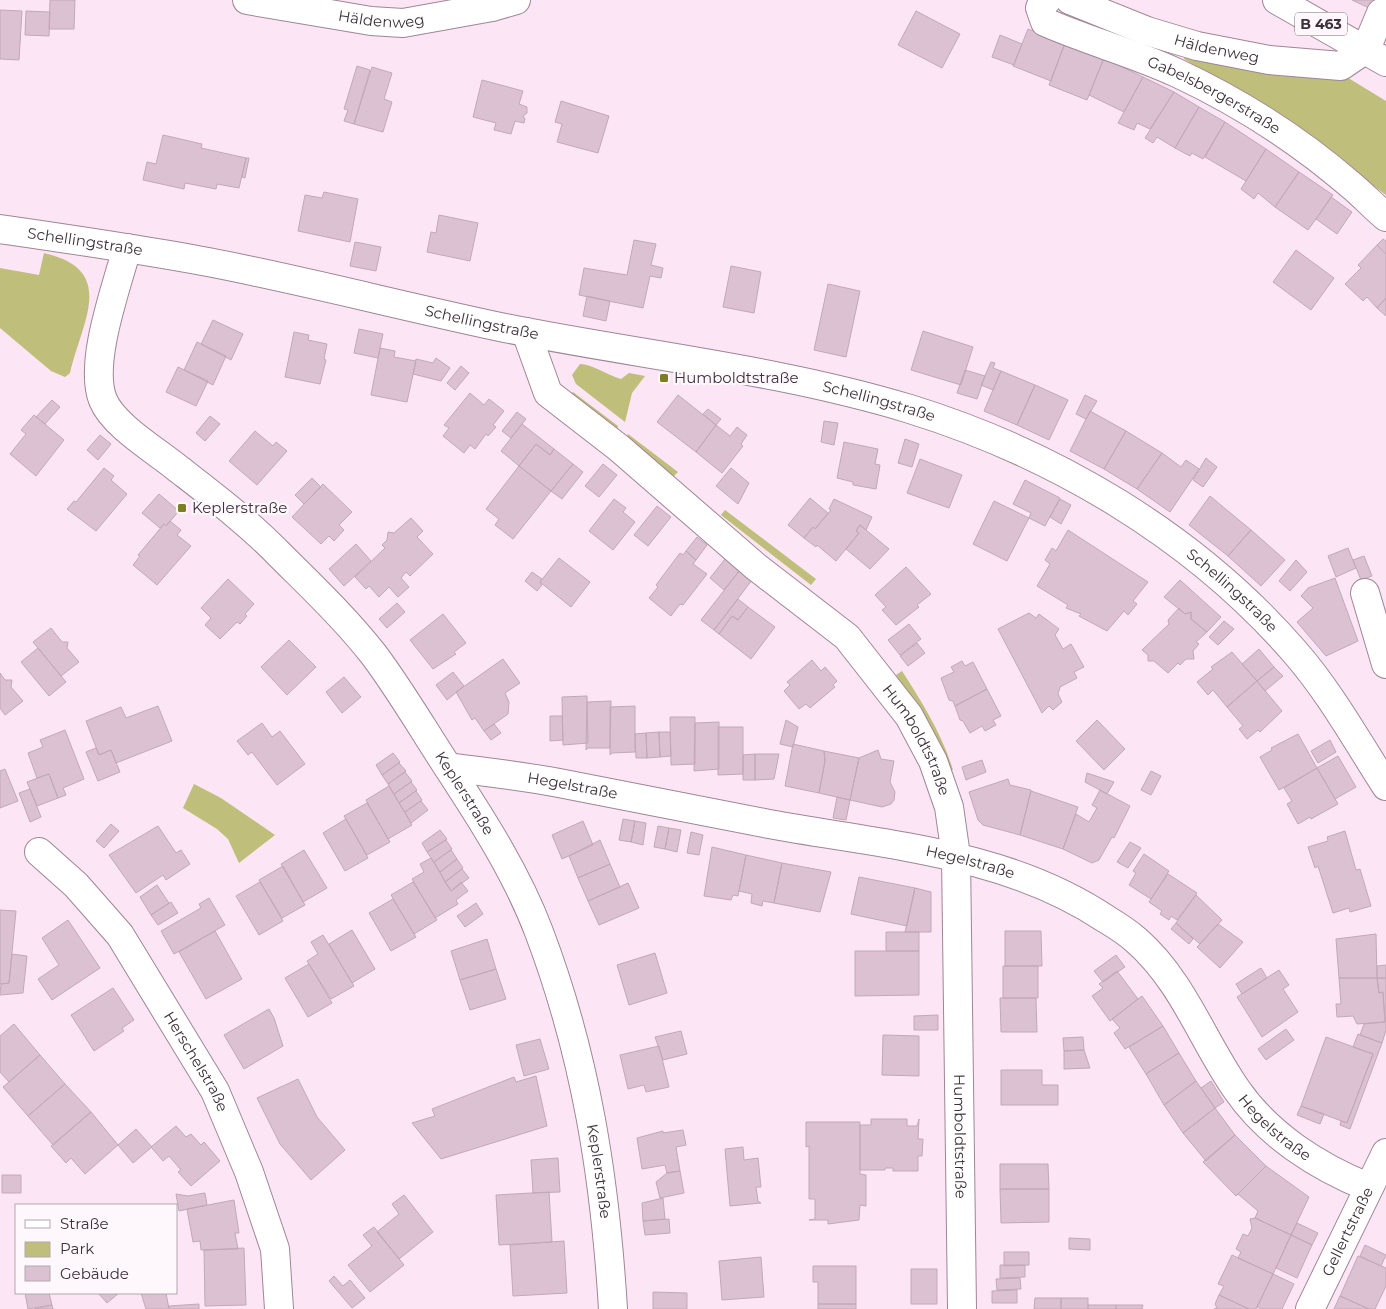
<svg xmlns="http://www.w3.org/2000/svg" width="1386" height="1309" font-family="Montserrat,sans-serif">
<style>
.green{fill:#bfbe7a}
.building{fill:#dcc1d2;stroke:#c3a8b9}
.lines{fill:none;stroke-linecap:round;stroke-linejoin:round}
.minor-casing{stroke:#9f8696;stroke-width:30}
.major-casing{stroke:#9f8696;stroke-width:30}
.minor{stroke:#fff;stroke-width:28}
.major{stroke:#fff;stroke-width:28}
.poi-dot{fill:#7f7c23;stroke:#fef8fc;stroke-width:2}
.labels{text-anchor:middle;stroke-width:4.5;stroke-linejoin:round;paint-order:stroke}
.shield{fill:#fef8fc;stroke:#766d73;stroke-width:1}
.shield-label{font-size:14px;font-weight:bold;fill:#3c3138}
.street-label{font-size:15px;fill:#3c3138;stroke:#fef8fc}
.poi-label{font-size:15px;fill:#3c3138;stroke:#fef8fc;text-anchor:start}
</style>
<rect width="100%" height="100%" fill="#fce5f4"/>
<path class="green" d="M1185,56l160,20 41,25v94c-65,-49 -131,-94 -202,-136z
M44,253c74,17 38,68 26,120l-5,4 -14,-6 -51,-43v-60l39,7z
M580,364c12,0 27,11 41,15l8,-6 16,3 -13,17 -7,29 -49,-38 -4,-9z
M573,392l45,34 -2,9 -48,-38z
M628,434l50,38 -6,6 -48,-36z
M725,510l91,69 -5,6 -90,-70z
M902,671c20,31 40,63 51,99l-7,2 -38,-78 -12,-19z
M194,784l27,14 54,37 -36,28 -11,-24 -11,-10 -34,-21z"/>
<path class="building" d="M50,0h25l-1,29h-25z
M1352,0h34v16z
M0,10l22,1 -3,49 -19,-1z
M26,11l24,1 -1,24 -24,-1z
M916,11l44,23 -18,34 -44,-23z
M1028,29l37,14 -14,38 -38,-15z
M1000,35l22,9 -8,21 -22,-8z
M1065,43l39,15 -17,42 -38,-15z
M1104,58l39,19 -19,35 -35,-17z
M357,66l13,4 -16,54 -10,-3 4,-11 -4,-1z
M372,67l20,6 -8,26 8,3 -9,30 -29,-8z
M1143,77l31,15 -24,37 -13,-6 -3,7 -16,-7z
M482,80l41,11 -4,13 8,3v6l-4,3 2,3 -1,4 -9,-2 -4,13 -17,-4 2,-7 -23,-6z
M1174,92l25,15 -24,41 -18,-11 -4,6 -8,-5z
M561,101l48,15 -11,37 -41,-11 5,-18 -7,-2z
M1199,107l26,15 -22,37 -11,-6 -2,3 -15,-8z
M1225,122l41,27 -20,32 -41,-24z
M163,135l39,9 -1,4 45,10 -7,30 -22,-4 -1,5 -31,-6 -1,6 -41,-9 4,-18 9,2z
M1266,149l33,23 -24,35 -17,-14 -4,6 -13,-10z
M246,158h3l-4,20 -3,-1z
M1299,172l34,23 -25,35 -33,-23z
M324,192l34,7 -8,43 -52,-11 7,-36 17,3z
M1331,197l21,15 -15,22 -21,-15z
M439,215l39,8 -8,38 -43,-9 4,-20 5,1z
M1383,239l3,2v13l-9,-9z
M634,240l22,4 -5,21 12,3 -2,10 -11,-2 -7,32 -64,-13 5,-27 43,7z
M355,242l26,5 -5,24 -26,-5z
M1377,245l9,9v44l-9,10 -10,-11 -4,4 -18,-17 16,-16 -3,-3z
M1296,250l38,28 -23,32 -38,-28z
M731,266l30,6 -7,41 -31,-6z
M828,284l32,7 -14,66 -32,-7z
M587,296l23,5 -4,20 -23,-5z
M1386,298v18l-9,-8z
M213,320l30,14 -12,26 -30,-16z
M359,329l24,5 -5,24 -24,-5z
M923,331l50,16 -12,38 -50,-15z
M294,332l15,3 -1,5 19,4 -3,15 2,1 -6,24 -35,-7z
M197,342l29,14 -13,29 -29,-15z
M380,348l15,3 -1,6 22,4 -9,41 -36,-7z
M436,358l14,10 -9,13 -28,-7 3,-15 17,4z
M991,362l4,1 -2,5 8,3 -8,19 -12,-5z
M461,366l8,7 -14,17 -8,-7z
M178,367l30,14 -12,25 -30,-14z
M965,370l20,6 -8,23 -20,-6z
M1001,371l34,14 -18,40 -33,-14z
M1035,385l33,15 -19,40 -32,-15z
M470,393l14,12 5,-6 15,12 -11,14 3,2 -8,9 -2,-2 -11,15 -5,-4 -6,8 -21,-17 6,-8 -5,-3z
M678,395l38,30 -20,27 -39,-30z
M1085,395l12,6 -11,18 -10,-5z
M52,400l8,7 -15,17 -9,-7z
M708,409l13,10 -5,6 -13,-11z
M1090,411l36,20 -22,38 -34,-18z
M517,412l9,7 -15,19 -9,-7z
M34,415l30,25 -28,36 -26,-22 16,-20 -5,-4z
M210,416l10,8 -15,17 -9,-8z
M824,421l14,2 -4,22 -13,-3z
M522,424l32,25 -4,6 -14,-11 -17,22 -18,-15z
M716,425l14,11 7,-9 10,8 -6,9 2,2 -21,27 -26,-21z
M255,431l18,15 3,-4 11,9 -30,34 -28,-24z
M1126,431l36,22 -25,36 -33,-20z
M100,435l11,9 -13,16 -11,-10z
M905,439l14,5 -7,23 -14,-4z
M844,442l34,7 -3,15 5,1 -4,24 -23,-4v-3l-16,-4z
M536,444l14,11 4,-6 19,15 -22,27 -32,-25z
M1162,453l19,14 5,-7 13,9 -29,43 -33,-23z
M1206,458l11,9 -14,20 -10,-7z
M920,459l42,16 -13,33 -42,-15z
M573,464l10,8 -21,27 -11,-8z
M603,464l14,11 -18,22 -14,-11z
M519,466l32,25 -38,48 -18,-14 4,-6 -13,-10z
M104,468l10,8 -3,4 16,14 -31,37 -29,-22 7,-8 2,1z
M731,468l18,15 -11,21 -22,-18z
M312,478l9,9 -17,17 -9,-9z
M1025,480l35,18 -15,28 -16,-8 2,-5 -18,-9z
M323,484l29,28 -13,13 5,5 -10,11 -5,-5 -8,8 -29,-27z
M159,494l20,17 -13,15 -2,-2 -4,4 -18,-15z
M1210,496l41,34 -23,26 -39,-31z
M810,498l18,15 -13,16 -2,-2 -9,11 -16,-13z
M614,499l12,9 -3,4 12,10 -22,28 -24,-19z
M834,499l38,18 -6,13 -6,-5 -4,6 3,2 -23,28 -19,-16 -1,2 -12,-9 9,-11 2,2 16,-19 -2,-1z
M1060,499l11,6 -10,19 -11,-7z
M994,501l35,17 -22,43 -34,-17z
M657,506l14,11 -23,29 -14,-11z
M411,518l12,13 -6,6 16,17 -23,22 -4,-4 -5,6 8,9 -11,10 -9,-10 -10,10 -10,-11 -3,3 -11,-12 30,-29 -3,-3 5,-5 1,-8 6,1z
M170,521l11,9 -4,5 14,11 -34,39 -24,-20 7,-9 -2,-1 26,-31 2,2z
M860,525l29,24 -19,20 -24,-20 13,-16 -3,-2z
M1068,530l80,52 -15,19 4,3 -9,11 -4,-4 -17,20 -28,-15 2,-2 -15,-6 2,-3 -31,-19 13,-22 -5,-4 7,-12 4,3z
M1251,530l34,30 -24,26 -33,-30z
M697,537l10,8 -11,15 -10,-9z
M356,544l15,17 -27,25 -15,-17z
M1348,548l8,20 -20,9 -8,-21z
M686,551l10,9 -3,4 14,10 -24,31 -3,-1 -9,12 -22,-18 9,-11 -2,-2 24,-32 3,2z
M1364,556l8,20 -11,4 -8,-20z
M559,558l31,24 -19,25 -31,-25z
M725,559l15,11 -16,20 -14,-12z
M1296,560l11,12 -17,19 -11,-10z
M906,567l25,27 -14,11 2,2 -23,18 -14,-15 4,-3 -11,-12z
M740,570l12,10 -38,50 -13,-10z
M532,572l10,7 -2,3 2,3 -5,6 -12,-10z
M1335,578l23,63 -32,15 -29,-34 16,-14 -12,-12 7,-8z
M228,579l26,25 -9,10 2,2 -7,8 -3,-2 -17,17 -15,-14 6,-7 -10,-10z
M1180,580l41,37 -14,15 -16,-13v-7l-6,2 -21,-17z
M738,599l10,8 -10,13 -6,-4 -13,18 -5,-4z
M397,603l8,9 -18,16 -8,-9z
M748,607l27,20 -24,32 -32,-25 13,-18 6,4z
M1179,608l6,6 6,-2v7l16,13 -11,10 3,2 -6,7 1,8h-8l-6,6 -2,-2 -10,10 -14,-12h-6v-6l-6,-5 27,-26 -1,-4z
M1029,613l7,5 3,-4 20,15 -4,6 8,14 8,-5 13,23 -10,5 3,6 -17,9 -2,7 4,8 -9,8 -4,-4 -7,7 -44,-84z
M443,614l23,29 -12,9 2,2 -23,15 -23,-29z
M1224,621l10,8 -16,16 -9,-8z
M909,624l12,15 -21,16 -12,-15z
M51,628l11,14h6l-1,6 12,14 -18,14 -28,-34z
M289,640l27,27 -29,28 -26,-28z
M917,643l8,10 -17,13 -8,-10z
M38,648l28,34 -17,14 -28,-34z
M1259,649l15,18 -17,14 -15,-17z
M1232,652l25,29 -30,26 -14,-17 -5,5 -11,-13 16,-13 -2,-2z
M503,659l17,24 -15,10 4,9 -1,12 -24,17 -9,-13 -3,2 -16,-28z
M812,660l9,11 4,-4 12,14 -4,4 2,2 -25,21 -4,-4 -7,5 -15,-18 6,-6 -3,-3z
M962,661l3,5 8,-4 14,27 -32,17 -2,-5 -4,-1 -8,-22 13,-6 -3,-5z
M1274,667l9,9 -18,15 -8,-10z
M453,672l11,14 -17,14 -11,-15z
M0,673l5,7h7l-1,7 12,14 -18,14 -5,-7z
M344,677l17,20 -19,16 -16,-21z
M1257,681l25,30 -22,21 -2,-2 -11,9 -8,-10 4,-3 -16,-19z
M987,689l14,27 -8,4 3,5 -11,6 -3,-5 -12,7 -7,-12 -3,-1 -5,-14z
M587,696l1,47 -25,2 -1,-48z
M611,701l-1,47h-22l-2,2 1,-48z
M158,706l14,35 -56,22 -5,-13 -12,5 -13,-34 35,-14 5,11z
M635,706v46l-23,1 -2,2v-48z
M550,716h12l1,24 -13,1z
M670,717h25v47l-24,1z
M786,720l12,7 -5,20 -13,-3z
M1097,720l28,29 -21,21 -28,-29z
M719,722v47l-25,2 1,-48z
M262,723l10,14 8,-6 25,33 -28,21 -25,-33 -4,3 -11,-14z
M494,724l7,9 -10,7 -7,-9z
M718,727h25v47l-25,1z
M65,730l19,49 -21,9 3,7 -8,3 -9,-24 -12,4 -9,-25 15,-6 -3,-7z
M659,732h11l1,24 -11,1z
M659,732l1,25 -13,1 -1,-25z
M646,733l1,25h-11l-1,-24z
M1298,734l19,34 -38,22 -19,-33 12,-7 -1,-2z
M1330,740l6,12 -18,11 -7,-12z
M793,744l31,7 1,10 -6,32 -34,-7z
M96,748l3,7 12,-5 9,22 -22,9 -12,-29z
M878,750l3,9 13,2 -4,21 5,10 -1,8 -3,4 -9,3 -32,-7 9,-42z
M824,751l35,7 -9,42 -31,-7 6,-32z
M393,753l7,9 -18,13 -6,-10z
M755,754h24l-5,25 -19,1z
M755,754v26h-12v-25z
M1338,756l18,31 -21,12 -18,-31z
M982,760l4,12 -20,8 -4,-13z
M399,763l7,8 -18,13 -6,-9z
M1317,768l21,36 -27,15 -1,-2 -12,7 -11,-20 5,-3 -8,-13z
M5,769l13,32 -18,7v-37z
M1151,771l10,5 -10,19 -10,-5z
M405,772l7,9 -18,13 -6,-10z
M1087,773l27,9 -7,12 -22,-12z
M49,774l9,24 -21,8 -10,-24z
M1008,779l2,6 21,5 -11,45 -37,-10 -5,-5 -9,-28z
M411,782l6,8 -18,13 -5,-9z
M389,786l23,39 -24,14 -22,-39z
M30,789l11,28 -11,5 -11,-29z
M1100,790l30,16 -16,32 -2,-1 -13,23 -7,3 -29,-14 13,-35 13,8 8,-14 -5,-3z
M416,791l6,9 -17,12 -6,-9z
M1031,791l47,16 -15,42 -43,-14z
M837,797l13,3 -4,20 -13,-2z
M421,801l7,9 -17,13 -6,-11z
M367,803l23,39 -23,13 -23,-39z
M346,819l22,39 -23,13 -22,-38z
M623,819l12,2 -4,21 -12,-2z
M583,821l10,24 -31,14 -10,-24z
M635,821l11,2 -3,22 -12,-3z
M111,824l8,7 -15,17 -8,-7z
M158,826l18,27 5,-3 9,14 -24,16 -3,-5 -27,18 -27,-38z
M658,826l11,2 -4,21 -11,-2z
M669,828l12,2 -4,22 -12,-3z
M440,830l7,9 -20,13 -5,-9z
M1345,831l11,39 4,-1 11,37 -21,6 -1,-4 -16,5 -15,-47 -3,2 -7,-21 20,-6 -1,-4z
M691,832l12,3 -4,20 -12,-2z
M446,840l6,9 -18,13 -7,-10z
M600,840l10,24 -32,14 -9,-22z
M1130,842l11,6 -13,20 -11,-6z
M712,847l34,8 -8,41 -5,-1 -2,5 -27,-4z
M304,850l23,38 -24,14 -22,-38z
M451,850l6,9 -17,13 -6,-10z
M1144,854l25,17 -18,28 -22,-14 7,-12 -3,-2z
M746,855l36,8 -8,40 -11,-2 -1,5 -11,-3 1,-9 -13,-3z
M431,858l20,33 10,-9 7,9 -12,9 2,4 -23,14 -23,-39 12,-7 -4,-8z
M457,859l6,9 -18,14 -5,-10z
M782,863l49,9 -11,40 -46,-9z
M610,864l10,23 -32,14 -10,-23z
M283,866l22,39 -23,13 -23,-38z
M462,869l7,9 -18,13 -6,-9z
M1168,874l29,19 -20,27 -6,-4 -2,4 -9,-6 2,-3 -13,-9z
M859,877l56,11 -8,38 -56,-12z
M260,882l23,39 -24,14 -23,-39z
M413,882l24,38 -23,14 -23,-39z
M628,883l11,25 -40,17 -11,-24z
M157,885l12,18 -18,12 -11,-18z
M915,888l16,4v40h-26z
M1196,895l26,25 -22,24 -24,-21z
M209,898l16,27 -51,29 -13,-23 40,-23 -2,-4z
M393,899l23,38 -25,14 -22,-38z
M171,902l7,11 -20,12 -7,-10z
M476,903l7,11 -18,13 -8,-11z
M0,910l16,1 -7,72 -9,1z
M68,920l32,48 -48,32 -14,-21 21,-14 -17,-27z
M1176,923l17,16 -4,5 -18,-15z
M1218,924l25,18 -23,26 -23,-21z
M352,930l23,39 -23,14 -23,-39z
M215,931l27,48 -36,20 -27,-47z
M1005,931h36l1,35h-37z
M886,932h33v19h-33z
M1376,934l1,44h-38l-3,-39z
M323,935l31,51 -23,13 -24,-38 11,-7 -7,-12z
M487,939l9,30 -36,11 -9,-29z
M855,951h64v44l-64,1z
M655,953l12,40 -38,12 -12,-40z
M12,954l15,2 -4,37 -23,2 1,-11 8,-1z
M1116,955l9,12 -22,15 -9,-11z
M309,964l23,39 -24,14 -23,-39z
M1386,965v13h-9v-12z
M1003,966h35v32h-35z
M1261,968l6,10 -25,16 -6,-10z
M496,969l10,30 -36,11 -10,-30z
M1279,970l10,15 -6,4 15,23 -36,25 -25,-40z
M1117,971l21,28 -28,22 -18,-25 11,-8 -4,-4z
M1339,978h38l2,15 4,-1 2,30 -28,2 -4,-8 -16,1 -1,-13h5z
M1377,978h9v52l-4,13 -22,-8 4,-11 21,-2 -2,-30 -4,1z
M113,988l21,32 -12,8 2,3 -30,20 -23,-36z
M1142,996l21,30 -38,23 -11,-16 6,-5 -8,-9z
M1000,998h36l1,34h-36z
M269,1009l5,9 9,28 -39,23 -20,-34z
M938,1015v15h-24v-14z
M14,1024l26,31 -31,27 -9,-10v-36z
M1163,1026l16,27 -33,21 -17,-27z
M1286,1029l8,11 -28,20 -8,-11z
M681,1031l6,23 -24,6 -8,-23z
M1358,1034l24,9 -32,86 -10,-4 1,-4 6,2 26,-69 -20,-7z
M883,1035l36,1v40l-37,-1z
M1083,1037l1,13 -20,1 -1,-13z
M1326,1037l47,17 -26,69 -46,-17z
M540,1039l9,30 -25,7 -8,-31z
M659,1046l10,41 -23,5 -2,-7 -16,4 -8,-34z
M1084,1050l6,18 -26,1v-18z
M1179,1053l17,28 -32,24 -18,-31z
M40,1055l25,29 -37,32 -25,-29z
M1001,1070h41v15h16v20h-57z
M536,1076l11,50 -106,33 -29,-36 23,-7 -3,-7 82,-32 2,5z
M298,1079l19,38 28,33 -34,30 -31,-36 -23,-46z
M1196,1081l19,27 -32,25 -19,-28z
M1211,1081l13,21 -9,6 -14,-20z
M65,1084l26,28 -38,33 -25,-29z
M1301,1106l23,8 -4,10 -23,-9z
M1215,1108l20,27 -29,26 -23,-28z
M91,1112l27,33 -33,29 -14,-16 -5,5 -15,-17z
M871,1119h36v7h10l2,-7 -1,20h5l-1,17h-4v15h-25v-3h-8v2h-25v-45h11z
M806,1122h54v52l6,1v31l-6,-1 -1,15 -31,4v-4h-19l6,-1v-20h-6v-53l-3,1z
M176,1126l10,11 5,-3 10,11 3,-3 16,19 -29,25 -13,-14 3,-2 -12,-14 -6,5 -12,-14z
M136,1129l16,18 -19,16 -15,-18z
M683,1130l3,15 -10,2 4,24 -13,2 -2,-8 -23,4 -5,-31 26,-7v2z
M1235,1135l31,31 -30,30 -33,-34z
M743,1147l1,13 14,-2 3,29h-5l2,14 3,2 -31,3 -5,-57z
M558,1158l2,34 -27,1 -2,-33z
M1000,1164h48l1,25h-49z
M1266,1166l43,31 -18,38 -36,-17 3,-7 -20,-17z
M680,1171l4,22 -24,5 -4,-16 11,-9z
M2,1175h19v18h-19z
M1000,1189h49v33l-48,1z
M549,1192l3,50 -53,3 -3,-50z
M205,1193l2,12 -28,6 -3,-17 12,2z
M404,1195l29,37 -34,27 -22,-27 22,-18 -7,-10z
M663,1198l2,21 -22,2 -1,-18z
M234,1200l5,33h-4l3,16 -37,1 -1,-9 -7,1 -6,-33z
M1255,1218l36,17 -18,39 -35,-16 3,-6 -5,-3 7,-15 5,2 4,-8 -2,-9z
M669,1219l1,14 -25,2 -2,-14z
M1297,1223l21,10 -6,12 -21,-10z
M374,1227l30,38 -34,27 -22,-27 24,-19 -9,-11z
M1291,1235l21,10 -15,33 -21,-10z
M1069,1238l21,1v11l-21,-1z
M564,1241l3,52 -54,3 -3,-51z
M1365,1245l21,10 -5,11 -21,-10z
M244,1248l2,57 -41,1 -1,-56z
M1004,1252h25v13l-25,1z
M1232,1255l41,19 -17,35h-7l-30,-14 5,-9 -6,-2z
M1358,1256l28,12v18l-11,23h-6l-29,-13z
M761,1257l3,40 -42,3 -3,-39z
M1000,1265h25v12l-25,1z
M813,1266h43v38h-38v-22h-5z
M911,1269h26v35h-26z
M1273,1274l21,10 -12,25h-21l-4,-2z
M334,1276l9,10 7,-6 15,18 -13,10 -23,-27z
M1020,1278l1,11 -24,1 -1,-11z
M1017,1290v13h-25v-12z
M653,1292l34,1v16h-34z
M25,1293h24l3,12 -24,4z
M98,1293h21l-12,10z
M141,1293h25l3,16h-23z
M1219,1295l30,14h-35l3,-1 -2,-4z
M1340,1296l29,13h-35z
M1035,1298h26v11h-27z
M1061,1298h27v11h-27z
M199,1304v5h-30v-3z
M818,1304h38v5h-38z
M52,1305l1,4h-19z
M1088,1305h28v4h-28z
M1116,1305h27l-1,4h-26z"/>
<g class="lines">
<defs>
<g id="minor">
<path id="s1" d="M247,0l124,21 32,2 89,-16 24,-7"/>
<path id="s2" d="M1047,0l-4,1 -3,7 5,14c43,19 89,31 132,51 62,29 123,68 175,113 12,10 22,21 34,31"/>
<path id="s3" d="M1070,0l77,31 50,15 72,14 72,6 25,-17 15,-36"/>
<path id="s4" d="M0,229c69,10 139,20 208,33 99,19 197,45 297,66 134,27 273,41 405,81 145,45 284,127 384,242 36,41 63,90 92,135"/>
<path id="s5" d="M127,248c-10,38 -39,115 -24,152 10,25 52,50 73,67 36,28 72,55 104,88 32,32 66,64 94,100 27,36 50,76 75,114 34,52 68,105 90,163 47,124 66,246 74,377"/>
<path id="s6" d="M526,332l22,61 71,55 136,118 92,71 62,79 24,45 16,46 7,49 6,453"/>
<path d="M1365,593l21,71"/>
<path id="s7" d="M448,767c37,5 74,9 111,16 70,13 140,28 210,41 114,21 237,28 337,95 10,6 21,13 30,21 47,41 66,100 101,150 31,45 81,77 131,97"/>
<path id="s8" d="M39,852l37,33 44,50 95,156 34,81 26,77 4,60"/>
<path id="s9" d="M1310,1309l76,-156"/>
</g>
<path id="major" d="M1277,0l109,62"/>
</defs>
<use href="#minor" class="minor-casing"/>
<use href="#major" class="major-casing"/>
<use href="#minor" class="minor"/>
<use href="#major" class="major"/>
</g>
<g class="poi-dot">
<rect x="659" y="373" width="10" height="10" rx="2.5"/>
<rect x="177" y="503" width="10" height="10" rx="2.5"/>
</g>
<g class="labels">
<rect class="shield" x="1295" y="12.5" width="52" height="23" rx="4"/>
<g class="shield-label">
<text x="1321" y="29">B 463</text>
</g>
<g class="street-label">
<text dy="5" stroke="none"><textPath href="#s1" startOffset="136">Häldenweg</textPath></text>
<text dy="5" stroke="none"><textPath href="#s3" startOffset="155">Häldenweg</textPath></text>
<text dy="5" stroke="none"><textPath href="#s2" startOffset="211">Gabelsbergerstraße</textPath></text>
<text dy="5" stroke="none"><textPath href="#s4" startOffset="86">Schellingstraße</textPath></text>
<text dy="5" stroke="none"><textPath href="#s4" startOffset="491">Schellingstraße</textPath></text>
<text dy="5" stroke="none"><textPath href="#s4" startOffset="896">Schellingstraße</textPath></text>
<text dy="5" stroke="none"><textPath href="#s4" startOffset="1301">Schellingstraße</textPath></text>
<text dy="5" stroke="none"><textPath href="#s6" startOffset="576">Humboldtstraße</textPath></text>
<text dy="5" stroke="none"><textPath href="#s7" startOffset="126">Hegelstraße</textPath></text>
<text dy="5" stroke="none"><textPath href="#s5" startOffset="695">Keplerstraße</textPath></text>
<text dy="5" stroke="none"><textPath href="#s7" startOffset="531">Hegelstraße</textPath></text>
<text dy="5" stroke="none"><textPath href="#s8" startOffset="264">Herschelstraße</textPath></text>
<text dy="5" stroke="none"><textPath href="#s7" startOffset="951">Hegelstraße</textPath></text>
<text dy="5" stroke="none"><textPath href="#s6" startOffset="981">Humboldtstraße</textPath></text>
<text dy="5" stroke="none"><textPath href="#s5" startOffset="1100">Keplerstraße</textPath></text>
<text dy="5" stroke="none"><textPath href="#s9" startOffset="86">Gellertstraße</textPath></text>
</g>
<g class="poi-label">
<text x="674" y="383">Humboldtstraße</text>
<text x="192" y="513">Keplerstraße</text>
</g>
</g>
<rect x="15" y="1204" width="162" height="90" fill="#fef8fc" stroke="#b0a8ae"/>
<rect x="25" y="1220" width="25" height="8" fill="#ffffff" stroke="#b0a8ae"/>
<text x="60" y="1229" font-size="15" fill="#3c3138">Straße</text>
<rect x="25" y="1242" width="25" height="15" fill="#bfbe7a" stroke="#b0a8ae"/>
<text x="60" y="1254" font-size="15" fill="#3c3138">Park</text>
<rect x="25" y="1266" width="25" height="15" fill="#dcc1d2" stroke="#b0a8ae"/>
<text x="60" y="1279" font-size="15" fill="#3c3138">Gebäude</text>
</svg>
